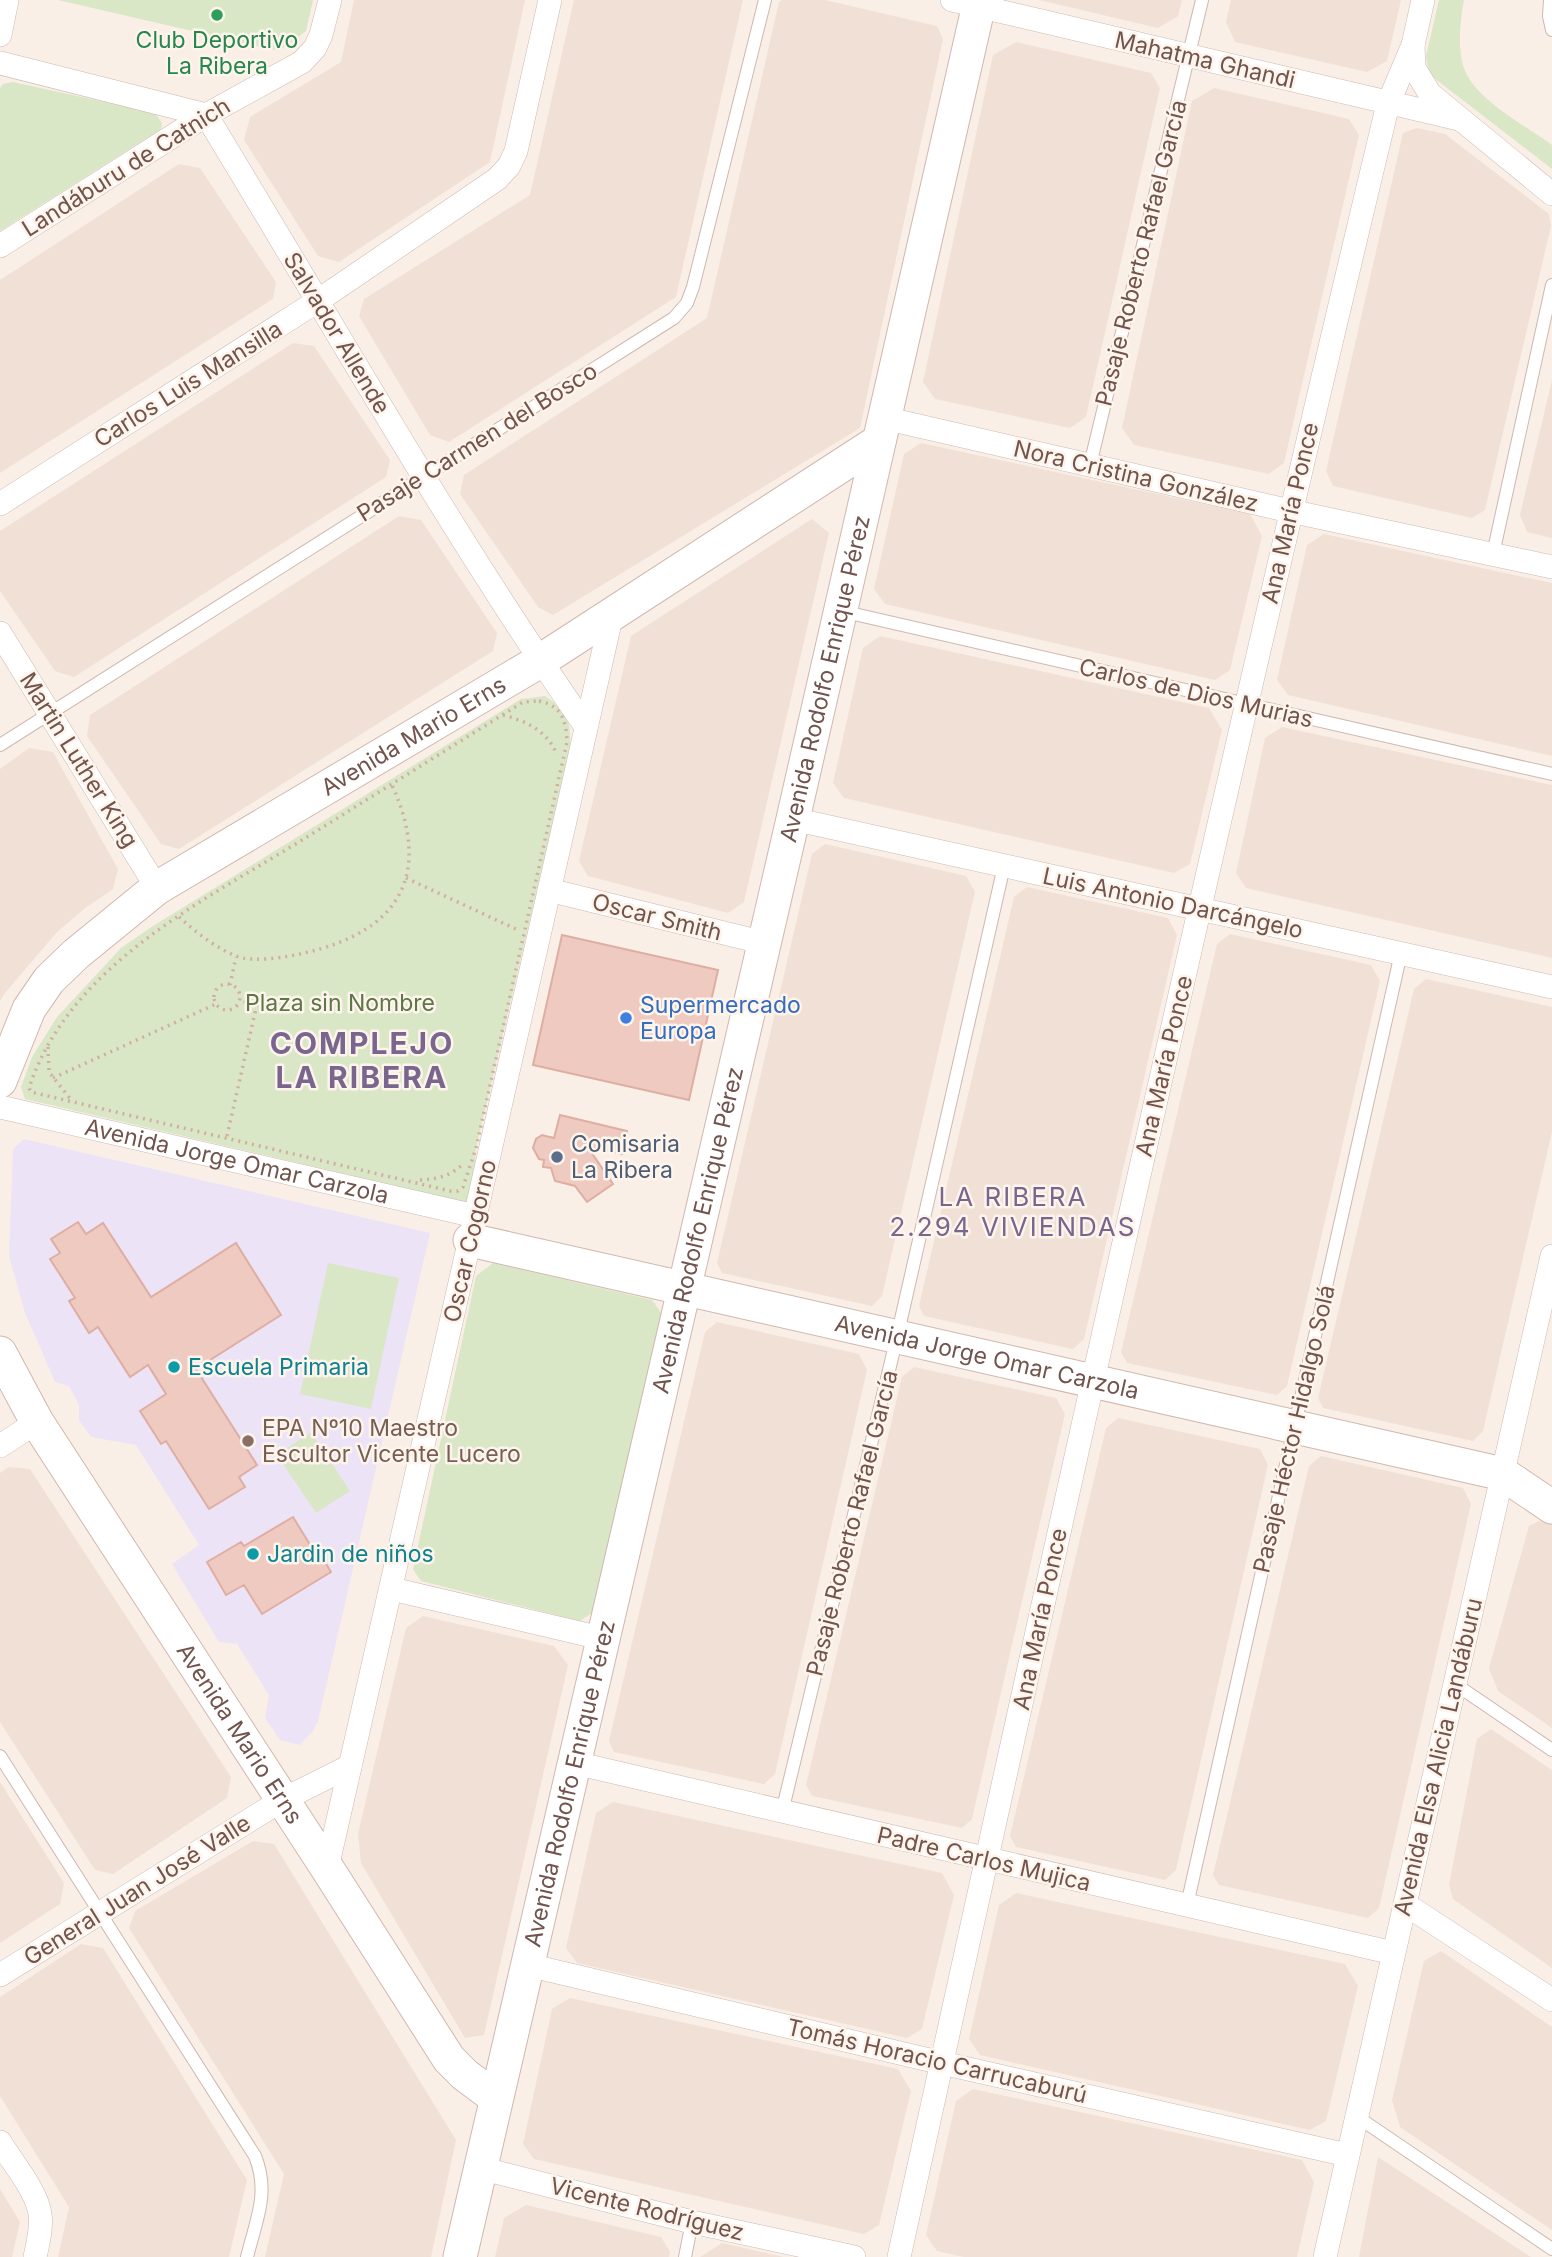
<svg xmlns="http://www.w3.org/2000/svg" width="1552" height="2257" font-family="Inter,sans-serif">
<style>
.residential{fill:#f1e0d5}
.education{fill:#ece3f7}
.green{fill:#d9e7c6}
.building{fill:#eecac0;stroke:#dfaea2;stroke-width:2}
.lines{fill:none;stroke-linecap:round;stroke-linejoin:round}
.lane-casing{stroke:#cdb8b0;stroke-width:14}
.street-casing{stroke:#cdb8b0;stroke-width:24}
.secondary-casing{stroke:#d0b7ae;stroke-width:35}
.path{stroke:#d2ada3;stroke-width:3.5;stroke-dasharray:2 5;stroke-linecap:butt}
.lane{stroke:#fff;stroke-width:12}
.street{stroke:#fff;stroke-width:23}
.secondary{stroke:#fff;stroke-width:33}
.leisure-dot{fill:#2e9e5b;stroke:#fdf4ec;stroke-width:2.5}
.shop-dot{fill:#3f7fe0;stroke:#fdf4ec;stroke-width:2.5}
.service-dot{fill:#5c6f8a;stroke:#fdf4ec;stroke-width:2.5}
.culture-dot{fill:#0f9aa8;stroke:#fdf4ec;stroke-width:2.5}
.education-dot{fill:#8d6e63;stroke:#fdf4ec;stroke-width:2.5}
.labels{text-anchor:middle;stroke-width:5;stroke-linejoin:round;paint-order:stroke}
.leisure-label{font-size:23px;fill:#27864d;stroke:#fdf4ec}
.street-label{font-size:23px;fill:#72544d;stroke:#fdf4ec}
.park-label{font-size:23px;fill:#5d7746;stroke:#fdf4ec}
.shop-label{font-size:23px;fill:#366cbe;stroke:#fdf4ec;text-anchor:start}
.service-label{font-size:23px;fill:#4e5e75;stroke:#fdf4ec;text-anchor:start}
.culture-label{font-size:23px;fill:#0d838f;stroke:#fdf4ec;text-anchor:start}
.education-label{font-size:23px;fill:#785e54;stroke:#fdf4ec;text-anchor:start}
.quarter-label{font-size:26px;letter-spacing:2px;fill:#79658e;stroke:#fdf4ec}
.district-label{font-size:30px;font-weight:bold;letter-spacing:2px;fill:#79658e;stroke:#fdf4ec}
</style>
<rect width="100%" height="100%" fill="#faefe6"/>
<path class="residential" d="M354,0h171l-35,162 -151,100 -21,-6 -74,-116 6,-23 91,-55z
M574,0h169l-67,297 -227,145 -19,-7 -71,-119 5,-17 166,-104z
M782,0h43l112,26 6,13 -83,389 -307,187 -15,-8 -78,-113 4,-19 243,-157 72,-316z
M1039,0h143l-4,16 -20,12z
M1231,0h170l-14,61 -20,11 -132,-30 -9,-20z
M1016,42l135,31 9,15 -74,329 -16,11 -135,-29 -12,-17 70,-327z
M1214,88l135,31 10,16 -75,328 -15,11 -135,-29 -12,-17 70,-327z
M1417,128l28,6 104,80 2,12 -66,284 -13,8 -139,-32 -7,-15 77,-338z
M179,164l21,4 76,114 -3,17 -273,174v-193z
M293,343l21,3 76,114 -4,17 -312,200 -19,-6 -55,-80v-60z
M1552,380v158l-25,-6 -7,-17z
M921,443l329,71 12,22 -32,134 -15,10 -330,-76 -11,-15 30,-135z
M399,516l22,4 76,113 -4,18 -314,198 -18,-5 -74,-108 3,-21z
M812,519l17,14 -85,369 -16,11 -140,-37 -9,-15 52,-225z
M1324,534l228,49v173l-264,-61 -11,-15 30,-135z
M880,636l329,72 13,22 -32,134 -16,9 -330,-75 -11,-15 30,-135z
M1282,727l270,58v173l-306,-70 -10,-15 29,-135z
M29,748l24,4 65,117 -5,20 -29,20 -27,23 -52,61 -5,8v-232z
M825,844l141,32 9,16 -93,404 -10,10 -150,-33 -5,-10 95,-409z
M1027,887l141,31 9,17 -93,404 -11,10 -149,-33 -5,-10 95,-409z
M1230,934l141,31 9,16 -93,405 -10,9 -150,-32 -6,-11 96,-408z
M1426,979l126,28v125l-69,299 -10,10 -150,-33 -5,-10 96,-409z
M717,1322l142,32 8,16 -92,404 -11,10 -150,-32 -5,-11 96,-409z
M914,1367l142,31 9,16 -93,405 -10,9 -150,-32 -6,-11 96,-408z
M1118,1418l142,31 8,16 -92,405 -11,10 -149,-33 -6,-11 96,-408z
M1321,1456l142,32 8,16 -92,404 -11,10 -149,-33 -6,-10 96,-409z
M9,1467l21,2 201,308 -4,21 -114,76 -18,-4 -95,-148v-249z
M1545,1518l7,5v205l-54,-37 -9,-23 40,-142z
M423,1616l131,30 14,19 -84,370 -19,3 -104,-175 -3,-29 48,-206z
M1491,1729l61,41v198l-99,-69 -4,-14 28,-146z
M0,1782l64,101 -4,21 -60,39z
M613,1802l329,71 12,22 -32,134 -15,9 -330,-75 -11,-15 30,-135z
M253,1841l21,3 182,296 -25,117h-166l19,-83 -155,-246 6,-17z
M1016,1893l329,71 13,22 -32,135 -16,9 -330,-75 -11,-16 30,-134z
M81,1944l22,4 144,232 -18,77h-171l11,-50 -69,-111v-99z
M1441,1951l111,76v203l-152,-103 -8,-27 32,-139z
M570,1998l328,71 13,22 -32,134 -15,9 -330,-75 -11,-15 29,-135z
M973,2089l329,71 12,22 -17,75h-333l-27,-6 -11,-16 30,-134z
M1378,2157l153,100h-172z
M0,2189l20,33 -8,35h-12z
M526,2205l135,32 9,15 -1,5h-174l9,-39z
M722,2243l62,14h-84z"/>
<path class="education" d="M24,1139l406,94 -112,488 -5,10 -13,14 -20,-5 -15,-22 4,-23 -32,-51 -18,-2 -47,-78 27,-19 -63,-100 -45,-8 -12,-17v-15l-10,-19 -14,-4 -16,-37 -14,-32 -16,-57 4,-107z"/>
<path class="green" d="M58,0h255l-7,31 -27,20z
M1439,0h25c-4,20 -7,52 1,71 14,31 60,54 87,74v24l-123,-95 -3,-18z
M13,82l142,31 7,10 -1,6 -161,102v-143l3,-4z
M545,696c25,16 26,27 25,55l-94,397c-1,12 0,54 -14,57 -9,2 -22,-7 -31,-11l-406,-95 -4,-12 11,-30 25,-40 64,-69 32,-22 368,-227z
M328,1263l71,15 -28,131 -71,-15z
M493,1263l159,37 10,14 -70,299 -12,8 -159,-40 -8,-12 63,-293z
M311,1432l39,59 -34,22 -39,-58z"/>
<path class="building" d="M562,935l156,35 -29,130 -156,-35z
M560,1115l67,16 -5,23 -35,-8 26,38 -26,18 -12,-16 -20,-5 -4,-13 -8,-1 1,-7 -5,-1 -6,-11 3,-9 6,-4 12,3z
M78,1222l8,12 17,-11 48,74 85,-54 45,72 -85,54 61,96 -18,12 6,10 -36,22 -43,-68 -5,3 -21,-33 26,-17 -18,-29 -18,12 -32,-50 -9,6 -20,-32 6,-3 -25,-39 10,-6 -9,-14z
M293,1517l19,31 3,-2 16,26 -69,42 -18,-29 -18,10 -19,-33 34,-20 3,4z"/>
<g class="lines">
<defs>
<path id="lane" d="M1550,0l-1,16 3,14
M1090,465l112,-465
M1493,554l59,-269
M841,611l711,163
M0,745l674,-427 13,-15 6,-16 72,-287
M1455,1684l97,66
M0,1756l255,400c15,37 1,64 -8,101
M782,1812l115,-475 107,-471
M1187,1905l214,-952
M1356,2116l196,133
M685,2257l7,-35"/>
<g id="street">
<path d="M952,0l507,119"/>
<path d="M0,35l7,-35"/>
<path d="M1413,45l1,23 16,26 122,100"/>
<path d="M0,63l206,52c125,205 243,415 380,612"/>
<path d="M0,246l206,-131 96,-53 13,-14 6,-13 9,-35"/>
<path d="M884,418l406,93 262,56"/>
<path d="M0,504l319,-204 178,-121 12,-13 7,-15 34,-151"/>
<path d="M0,633l157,255"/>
<path d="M793,819l759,168"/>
<path d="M549,890l216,53"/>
<path id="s1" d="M0,1107l475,109"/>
<path d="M0,1446l37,-24"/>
<path d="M392,1589l213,50"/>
<path d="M575,1763l818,190"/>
<path d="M327,1868l285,-1254"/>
<path d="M1405,1904l147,96"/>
<path d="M528,1965l414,98 405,92"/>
<path d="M0,1975l282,-175 68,-34"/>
<path d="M0,2142c12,20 37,49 40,72 2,14 -2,29 -5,43"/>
<path d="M480,2168l212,54 162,35"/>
<path d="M899,2257c158,-719 317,-1438 489,-2153l25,-59 10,-45"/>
<path d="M1325,2257l227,-1001"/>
</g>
<g id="secondary">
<path id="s2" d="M0,1081l29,-72 20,-29 27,-26 81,-66 383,-227 339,-220"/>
<path id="s3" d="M470,1240l1033,234 49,33"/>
<path id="s4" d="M0,1353l37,69 290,446 122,191 16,16 31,23"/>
<path id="s5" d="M460,2257l333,-1438 187,-819"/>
</g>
</defs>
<use href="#lane" class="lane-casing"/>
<use href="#street" class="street-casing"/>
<use href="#secondary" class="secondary-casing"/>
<path class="path" d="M539,701c23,5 27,19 28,41l-91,406 -13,39 -5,4h-8l-419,-99 -2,-4c41,-124 175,-187 278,-251 72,-45 144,-90 216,-135z
M503,715c23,6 45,16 54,40
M406,878l112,52
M179,917c17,15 35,30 57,39 16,7 51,1 68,-3 95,-21 129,-78 88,-168
M214 997a13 13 0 1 1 26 0a13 13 0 1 1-26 0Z
M230,985l6,-28
M48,1047l1,25 23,29
M53,1078l163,-74
M227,1136l30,-132 -17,-3
M420,1180c18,-1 31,-4 44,-17"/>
<use href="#lane" class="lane"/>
<use href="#street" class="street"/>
<use href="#secondary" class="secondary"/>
</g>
<circle class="leisure-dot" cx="217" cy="15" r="7"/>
<circle class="shop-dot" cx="626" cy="1018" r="7"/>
<circle class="service-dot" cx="557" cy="1157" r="7"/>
<g class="culture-dot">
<circle cx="174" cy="1367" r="7"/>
<circle cx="253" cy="1554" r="7"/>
</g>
<circle class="education-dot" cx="248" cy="1441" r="7"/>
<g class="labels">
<g class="leisure-label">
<text x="217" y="48">Club Deportivo<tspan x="217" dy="26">La Ribera</tspan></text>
</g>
<g class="street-label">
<text transform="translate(1205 60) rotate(13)" y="8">Mahatma Ghandi</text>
<text transform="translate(126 167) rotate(-32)" y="8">Landáburu de Catnich</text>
<text transform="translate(1141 253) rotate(-76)" y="8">Pasaje Roberto Rafael García</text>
<text transform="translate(337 333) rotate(59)" y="8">Salvador Allende</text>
<text transform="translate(188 384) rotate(-32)" y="8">Carlos Luis Mansilla</text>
<text transform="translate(477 442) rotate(-32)" y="8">Pasaje Carmen del Bosco</text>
<text transform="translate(1136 476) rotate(13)" y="8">Nora Cristina González</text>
<text transform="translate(1290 513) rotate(-77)" y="8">Ana María Ponce</text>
<text dy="8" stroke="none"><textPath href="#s5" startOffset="1620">Avenida Rodolfo Enrique Pérez</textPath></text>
<text transform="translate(1196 693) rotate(13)" y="8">Carlos de Dios Murias</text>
<text dy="8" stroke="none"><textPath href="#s2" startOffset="553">Avenida Mario Erns</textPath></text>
<text transform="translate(79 760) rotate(58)" y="8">Martin Luther King</text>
<text transform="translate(1173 903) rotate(12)" y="8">Luis Antonio Darcángelo</text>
<text transform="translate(657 917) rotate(14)" y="8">Oscar Smith</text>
<text transform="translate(1164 1066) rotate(-77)" y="8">Ana María Ponce</text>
<text dy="8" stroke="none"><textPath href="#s1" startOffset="243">Avenida Jorge Omar Carzola</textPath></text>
<text dy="8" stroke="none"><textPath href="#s5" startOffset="1054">Avenida Rodolfo Enrique Pérez</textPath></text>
<text transform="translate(470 1241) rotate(-77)" y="8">Oscar Cogorno</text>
<text dy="8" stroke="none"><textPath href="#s3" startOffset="530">Avenida Jorge Omar Carzola</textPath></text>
<text transform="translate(1294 1429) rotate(-77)" y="8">Pasaje Héctor Hidalgo Solá</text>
<text transform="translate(852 1523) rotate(-76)" y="8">Pasaje Roberto Rafael García</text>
<text transform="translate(1040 1619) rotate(-78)" y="8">Ana María Ponce</text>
<text dy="8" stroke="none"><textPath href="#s4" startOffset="450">Avenida Mario Erns</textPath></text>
<text transform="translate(1438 1757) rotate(-77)" y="8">Avenida Elsa Alicia Landáburu</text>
<text dy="8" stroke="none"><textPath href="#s5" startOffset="486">Avenida Rodolfo Enrique Pérez</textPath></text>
<text transform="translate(984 1859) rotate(13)" y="8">Padre Carlos Mujica</text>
<text transform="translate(137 1890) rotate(-32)" y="8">General Juan José Valle</text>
<text transform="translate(937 2061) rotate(13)" y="8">Tomás Horacio Carrucaburú</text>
<text transform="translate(647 2209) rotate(14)" y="8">Vicente Rodríguez</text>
</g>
<g class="park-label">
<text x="340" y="1011">Plaza sin Nombre</text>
</g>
<g class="shop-label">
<text x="640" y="1013">Supermercado<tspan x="640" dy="26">Europa</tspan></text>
</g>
<g class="service-label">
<text x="571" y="1152">Comisaria<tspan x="571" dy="26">La Ribera</tspan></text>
</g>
<g class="culture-label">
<text x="188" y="1375">Escuela Primaria</text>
<text x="267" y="1562">Jardin de niños</text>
</g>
<g class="education-label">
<text x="262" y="1436">EPA Nº10 Maestro<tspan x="262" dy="26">Escultor Vicente Lucero</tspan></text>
</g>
<g class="quarter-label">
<text x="1013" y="1206">LA RIBERA<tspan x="1013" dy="30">2.294 VIVIENDAS</tspan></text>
</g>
<g class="district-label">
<text x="362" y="1054">COMPLEJO<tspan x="362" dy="34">LA RIBERA</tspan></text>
</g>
</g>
</svg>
